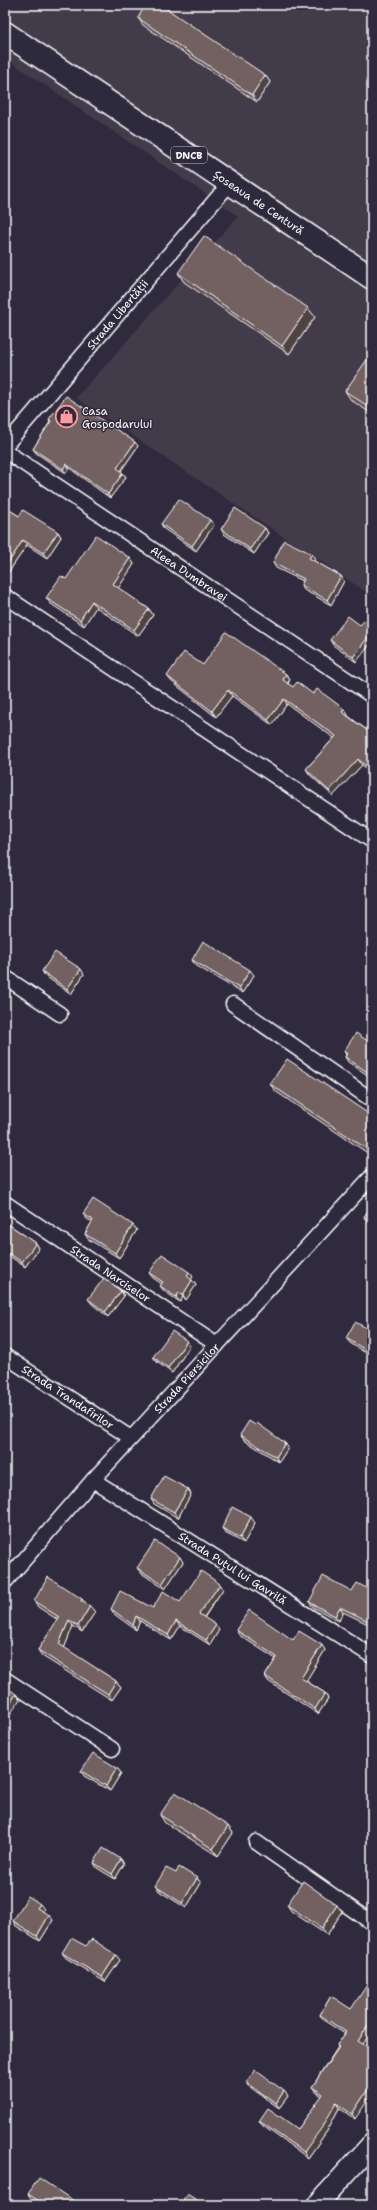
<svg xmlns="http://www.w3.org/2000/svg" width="377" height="2210" font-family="'Shantell Sans',sans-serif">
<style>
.built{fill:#433a48}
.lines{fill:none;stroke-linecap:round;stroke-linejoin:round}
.street-casing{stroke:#fff;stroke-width:17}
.secondary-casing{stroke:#fff;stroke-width:23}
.primary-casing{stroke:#fff;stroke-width:25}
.street{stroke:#2f2a3d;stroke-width:14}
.secondary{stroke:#2f2a3d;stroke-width:20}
.primary{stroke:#2f2a3d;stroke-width:22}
.wall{fill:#635353;stroke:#fff}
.shaded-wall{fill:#504343;stroke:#fff}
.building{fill:#736060;stroke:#fff}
.labels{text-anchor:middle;stroke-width:3;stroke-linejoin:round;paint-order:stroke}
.shield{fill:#2f2a3d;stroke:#c1bfc5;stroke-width:1}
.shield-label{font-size:10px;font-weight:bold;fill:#fff}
.street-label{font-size:11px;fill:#fff;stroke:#2f2a3d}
.poi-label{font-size:11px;fill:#fff;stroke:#2f2a3d;text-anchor:start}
</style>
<rect width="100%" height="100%" fill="#2f2a3d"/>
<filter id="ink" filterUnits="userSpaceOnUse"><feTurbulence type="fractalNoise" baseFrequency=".025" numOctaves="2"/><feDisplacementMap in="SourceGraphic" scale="8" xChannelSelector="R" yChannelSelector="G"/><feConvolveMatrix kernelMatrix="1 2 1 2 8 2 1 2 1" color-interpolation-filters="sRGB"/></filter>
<g filter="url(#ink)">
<path class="built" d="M5,5h367v591l-296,-198 162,-182 -233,-158z"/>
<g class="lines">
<defs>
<g id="street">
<path id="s1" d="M5,446l225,-263"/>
<path id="s2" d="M5,451l367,245"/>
<path d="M5,596l367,245"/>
<path d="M5,977l55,37"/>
<path d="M233,1004l139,96"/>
<path id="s3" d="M5,1203l212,142"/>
<path id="s4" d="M5,1356l126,82"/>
<path id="s5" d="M93,1480l279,176"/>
<path id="s6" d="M5,1582l88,-102 279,-304"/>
<path d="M5,1679l107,70"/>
<path d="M256,1842l116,81"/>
</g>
<path id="secondary" d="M317,2205l55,-61"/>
<g id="primary">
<path id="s7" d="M5,33l367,245"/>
</g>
</defs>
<use href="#street" class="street-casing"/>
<use href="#secondary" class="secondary-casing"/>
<use href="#primary" class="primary-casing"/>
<use href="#street" class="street"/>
<use href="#secondary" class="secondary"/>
<use href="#primary" class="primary"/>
</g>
<path class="wall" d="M138,18l127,57 5,7 -13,20 -114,-77z
M178,273l137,44 -26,37 -105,-72z
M372,355v59l-21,-14 -6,-9z
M49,419l89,27 -17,25 5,6 -16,21 -41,-30 -3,5 -30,-20 -3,-4 17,-27z
M5,507l14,9 39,16 3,5 -14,21 -20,-13 -19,28 -3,-2z
M210,520l4,5 -18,26 -32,-22 -3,-5z
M265,528l3,5 -14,21 -30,-20 -3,-5z
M130,558l4,6 -16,24 31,21 4,6 -15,21 -42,-29 -12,19 -33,-22 -5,-6 20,-19z
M315,559l-1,2 27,15 3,5 -13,24 -27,-15 -3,-5 2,-4 -27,-13 -3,-5z
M360,625h12v17l-16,20 -23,-17 -3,-5z
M203,665l83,9 4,5 -2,5 5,3 20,7 31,15 4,6h-1l25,19v39l-10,-8 -29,31 -23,-21 -4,-6 28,-31 -47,-34 -15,21 -40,-29 -16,21 -45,-36 -4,-5z
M192,960l62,15 -12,18 -47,-28z
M42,971l42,3 -13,20 -26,-18z
M372,1044v34l-24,-16 -3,-5 1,-2 -2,-4z
M270,1084l102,32v40l-97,-65z
M372,1204v21l-5,-3 -3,-5z
M83,1214l50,11 4,5 -18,28 -31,-19 -3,-5 7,-12 -5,-3z
M5,1222l31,21 3,5 -14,19 -20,-14z
M189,1272l4,5 -2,2 5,6 -10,15 -3,-3 -3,5 -16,-11 -4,-5 2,-2 -9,-6 -4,-5z
M121,1291l3,5 -16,21 -16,-13 -4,-5z
M372,1331v26l-22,-14 -4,-5z
M190,1346l-18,27 -15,-11 -4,-5z
M240,1435l45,8 3,5 -9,14 -35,-22z
M188,1489l3,5 -13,24 -24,-14 -3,-5z
M255,1523l-11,20 -19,-10 -3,-5z
M183,1562l-18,27 -24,-16 -4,-5z
M220,1584l3,5 -19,29 15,12 -9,15 -30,-19 -9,14 -31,-19 -4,9 -22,-16 -3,-5 42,-1 27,-6z
M352,1591h20v35l-29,-14 -4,9 -26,-14 -4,-5z
M82,1599l13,13 -13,20 -9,-6 -9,22 52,33 5,6 -9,13 -70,-44 -4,-6 20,-30 -20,-13 -4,-6z
M236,1630l57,10 32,10 -19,31 19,12 3,6 -10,15 -50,-33 -3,-5 11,-17 -37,-24z
M117,1768l4,5 -11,18 -26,-15 -3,-5z
M160,1815l68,11 5,7 -15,23 -53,-33z
M94,1863l30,1 -9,15 -18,-11z
M176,1873l21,5 4,5 -15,25 -27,-17 -4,-5z
M287,1905l55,7 -15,23 -35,-23z
M44,1909l-2,2 11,9 -13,21 -24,-15 -3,-5z
M86,1946l34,14 -15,22 -39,-24 -4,-5z
M331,1996l32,48 -8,75 -16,-11 -12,23 -19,27 -45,-32 -4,-5 39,8 24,-33 -6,-4 -4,-5 26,-40 -1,-2 8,-11 -22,-14 -3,-5z
M246,2082l38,9 4,5 -9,12 -29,-21z
M28,2194l52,11h-41l-7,-5z"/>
<path class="shaded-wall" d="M265,75l5,7 -13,20 -5,-7z
M308,308l7,9 -26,37 -7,-8z
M135,442l3,4 -18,26 -3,-4z
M66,464l3,4 -3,5 -3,-4z
M123,473l3,4 -16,21 -2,-4z
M210,520l4,5 -18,26 -4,-5z
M265,528l3,5 -14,21 -4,-5z
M58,532l3,5 -14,21 -4,-5z
M23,540l4,5 -19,28 -3,-4v-1z
M312,554l3,5 -2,4 -4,-5z
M130,558l4,6 -17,26 -4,-6z
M341,576l3,5 -13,24 -4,-5z
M92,601l4,6 -12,19 -4,-6z
M149,609l4,6 -15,21 -4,-6z
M372,632v10l-16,20 -3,-5z
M286,674l4,5 -4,7 -3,-6z
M228,690l4,6 -16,21 -4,-6z
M284,699l3,5 -15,21 -4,-5z
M344,709l4,6 -2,2 -4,-5z
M358,759l4,6 -29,31 -4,-5z
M81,969l3,5 -13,20 -4,-5z
M250,970l4,5 -12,18 -3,-5z
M372,1141v15l-5,-7z
M133,1225l4,5 -18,28 -4,-5z
M36,1243l3,5 -14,19 -3,-5z
M189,1272l4,5 -3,4 -3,-5z
M192,1280l4,5 -10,15 -3,-5z
M121,1291l3,5 -16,21 -3,-5z
M179,1292l4,5 -3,5 -4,-5z
M187,1341l3,5 -18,27 -4,-5z
M285,1443l3,5 -9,14 -3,-5z
M188,1489l3,5 -13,24 -4,-6z
M251,1517l4,6 -11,20 -4,-5z
M180,1557l3,5 -18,27 -3,-5z
M220,1584l3,5 -21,31 -3,-6z
M90,1606l5,6 -13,20 -4,-6z
M340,1607l3,5 -4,9 -4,-5z
M136,1616l4,5 -4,9 -3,-5z
M369,1618l3,4v4l-4,-5z
M69,1620l4,6 -10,25 -4,-7z
M176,1621l4,5 -9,14 -3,-5z
M216,1625l3,5 -9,15 -4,-5z
M322,1645l3,5 -20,33 -4,-5z
M116,1681l5,6 -9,13 -4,-6z
M325,1693l3,6 -10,15 -3,-5z
M16,1694l4,5 -15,23v-11z
M5,1739l3,5 -3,4z
M117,1768l4,5 -11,18 -4,-5z
M228,1826l5,7 -15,23 -5,-7z
M121,1859l3,5 -9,15 -3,-5z
M197,1878l4,5 -15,25 -4,-5z
M40,1904l4,5 -3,4 -4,-5z
M337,1905l5,7 -15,23 -5,-7z
M49,1915l4,5 -13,21 -3,-5z
M116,1955l4,5 -15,22 -3,-5z
M372,2019v11l-10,16 -4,-5z
M372,2083v11l-17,25 -3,-5z
M284,2091l4,5 -9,12 -3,-5z
M336,2103l3,5 -12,23 -19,27 -4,-6z"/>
<path class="building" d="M145,5h16l104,70 -13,20 -114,-77z
M204,236l104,72 -26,38 -104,-73z
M371,354l1,1v54l-27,-18z
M66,396l69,46 -18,26 6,5 -15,21 -42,-30 -3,5 -30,-20 18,-28 -2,-2z
M179,499l31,21 -18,26 -31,-22z
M5,507l14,9 4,-6 35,22 -15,21 -20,-13 -18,28z
M235,508l30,20 -15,21 -29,-20z
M96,535l34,23 -17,26 36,25 -15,21 -42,-29 -12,19 -34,-22 15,-22 5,3z
M284,540l28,14 -3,4 32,18 -14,24 -26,-15 3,-6 -31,-16z
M348,616l12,9 5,-5 7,5v7l-19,25 -23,-17z
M226,632l60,42 -3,6 10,7 4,-5 16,12 4,-5 27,20 -2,3 30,22v37l-14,-12 -29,32 -23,-22 30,-33 -52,-37 -16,21 -40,-30 -16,21 -45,-35 17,-24 19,13z
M203,941l47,29 -11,18 -47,-28z
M55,952l26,17 -14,20 -25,-18z
M356,1033l16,11v31l-27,-18 2,-3 -3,-3z
M287,1059l85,57v25l-5,8 -97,-65z
M93,1199l40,26 -18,28 -30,-19 8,-14 -10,-6z
M372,1204v18l-8,-5z
M5,1222l31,21 -14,19 -17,-11z
M162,1254l27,18 -2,4 5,4 -9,15 -4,-3 -3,5 -16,-11 3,-4 -14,-9z
M104,1278l17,13 -16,21 -17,-13z
M355,1322l17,9v23l-26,-16z
M172,1331l15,10 -19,27 -15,-11z
M249,1421l6,4 2,-2 28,20 -9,14 -36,-22z
M164,1476l24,13 -14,23 -23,-13z
M232,1507l19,10 -11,21 -18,-10z
M155,1541l25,16 -18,27 -25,-16z
M201,1571l19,13 -21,30 17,11 -10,15 -30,-19 -8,14 -32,-19 -3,9 -22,-16 9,-18 33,17 10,-17 17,11z
M323,1576l29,15 5,-8 15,8v29l-3,-2 -1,3 -28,-14 -5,9 -26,-14z
M48,1577l34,22 -1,2 9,5 -12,20 -9,-6 -10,24 57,37 -8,13 -70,-44 21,-33 -25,-16z
M249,1610l44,30 6,-9 23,14 -21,33 24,15 -10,16 -50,-33 12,-19 -41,-27z
M5,1686l11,8 -11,17z
M93,1753l24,15 -11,18 -25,-15z
M175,1792l53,34 -15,23 -53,-34z
M103,1848l18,11 -9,15 -18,-11z
M179,1867l18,11 -15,25 -27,-17 11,-18 10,5z
M303,1881l34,24 -15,23 -35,-23z
M28,1896l12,8 -3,4 12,7 -12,21 -24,-15z
M71,1938l15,8 6,-7 24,16 -14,22 -40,-24z
M367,1985l5,4v30l-14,22 14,9v33l-20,31 -16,-11 -13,23 -19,26 -45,-31 9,-13 30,21 25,-35 -11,-7 27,-40 -2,-2 9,-13 -26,-17 11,-19 20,13z
M255,2070l29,21 -8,12 -30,-21z
M39,2178l41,27h-35l-17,-11z
M187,2194l16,10 -1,1h-22z"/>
</g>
<defs>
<symbol id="shop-ring" viewBox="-11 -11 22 22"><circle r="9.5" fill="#2f2a3d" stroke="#ff9aa2" stroke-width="1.5"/><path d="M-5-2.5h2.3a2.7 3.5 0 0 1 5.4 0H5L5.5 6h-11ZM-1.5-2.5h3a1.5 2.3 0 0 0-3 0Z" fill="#ff9aa2"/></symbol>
</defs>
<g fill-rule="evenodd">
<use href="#shop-ring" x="54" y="404" width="25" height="25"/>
</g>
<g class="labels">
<rect class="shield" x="171" y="147" width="36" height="16" rx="3"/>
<g class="shield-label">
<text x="189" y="159">DNCB</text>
</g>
<g class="street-label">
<text dy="4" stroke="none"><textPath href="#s7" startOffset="305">Șoseaua de Centură</textPath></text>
<text dy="4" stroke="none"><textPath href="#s1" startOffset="173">Strada Libertății</textPath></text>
<text dy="4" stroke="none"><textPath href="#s2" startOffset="221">Aleea Dumbravei</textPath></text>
<text dy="4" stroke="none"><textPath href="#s3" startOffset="127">Strada Narciselor</textPath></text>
<text dy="4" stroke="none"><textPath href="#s6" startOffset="273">Strada Piersicilor</textPath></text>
<text dy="4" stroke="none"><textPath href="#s4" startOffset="75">Strada Trandafirilor</textPath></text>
<text dy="4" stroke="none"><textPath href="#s5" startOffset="165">Strada Puțul lui Gavrilă</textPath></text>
</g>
<g class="poi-label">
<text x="82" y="415">Casa<tspan x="82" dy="13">Gospodarului</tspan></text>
</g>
</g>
<rect width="377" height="2210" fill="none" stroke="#2f2a3d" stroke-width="20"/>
<rect x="10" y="10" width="357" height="2190" fill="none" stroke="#fff" stroke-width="1.5" filter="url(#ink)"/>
</svg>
